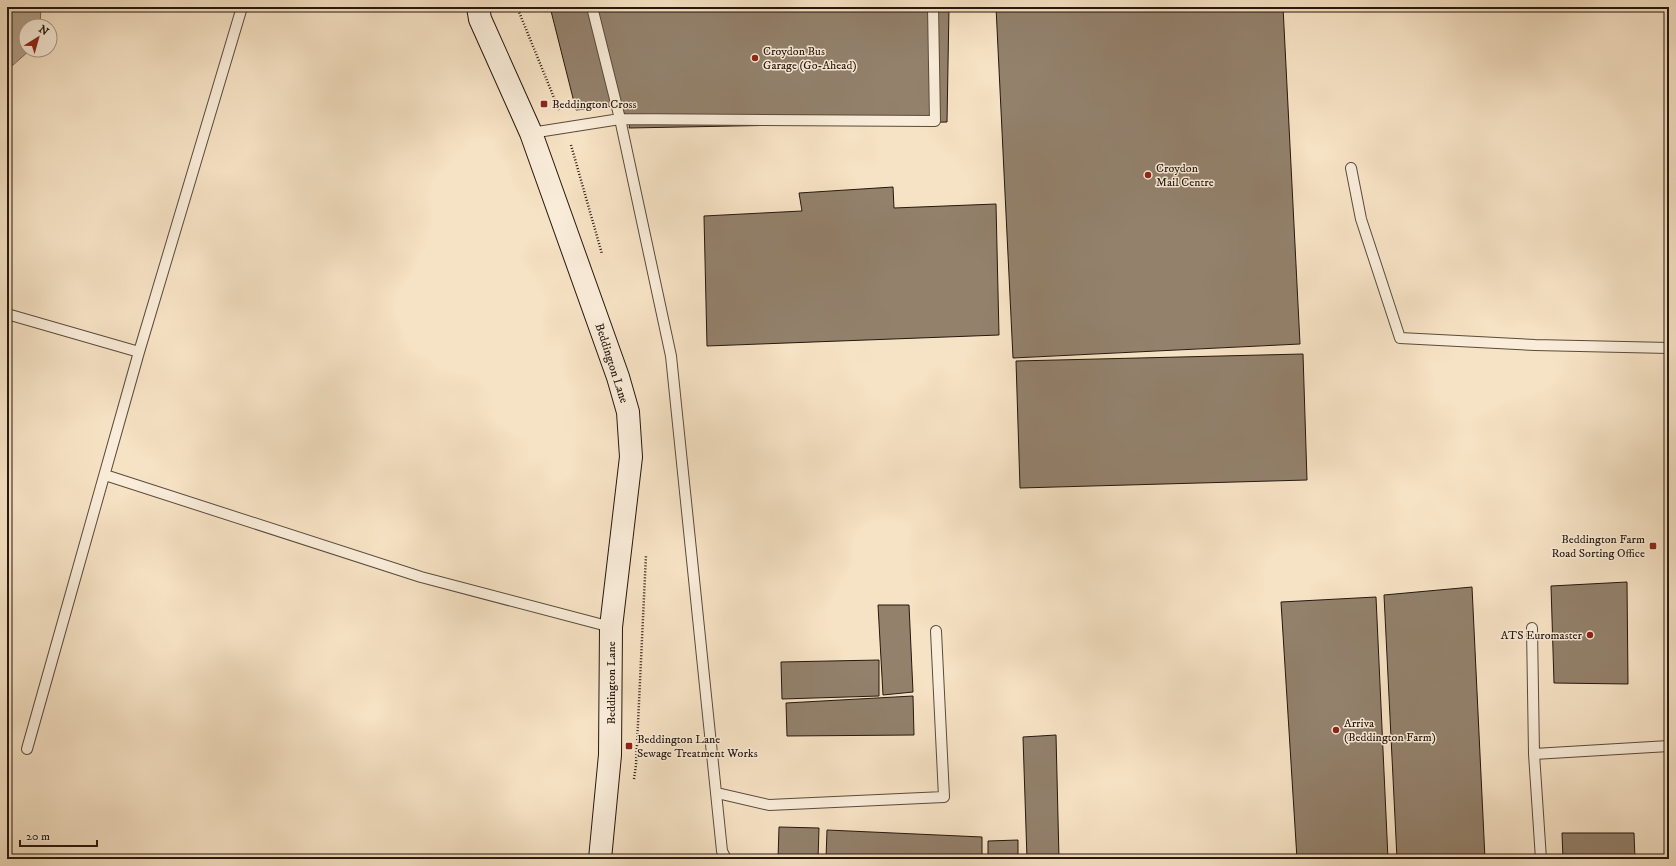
<svg xmlns="http://www.w3.org/2000/svg" width="1676" height="866" font-family="'IM FELL DW Pica',serif">
<style>
.water{fill:#b09d86;stroke:#796756}
.building{fill:#93816c;stroke:#27170d}
.lines{fill:none;stroke-linecap:round;stroke-linejoin:round}
.service-casing{stroke:#5b4a3b;stroke-width:12}
.secondary-casing{stroke:#27170d;stroke-width:24}
.path{stroke:#27170d;stroke-width:2.5;stroke-dasharray:1 2;stroke-linecap:butt}
.service{stroke:#f9ecd9;stroke-width:10}
.secondary{stroke:#f9ecd9;stroke-width:22}
.poi-dot{fill:#8f2418;stroke:#f9ecd9;stroke-width:1.5}
.labels{text-anchor:middle;stroke-width:3;stroke-linejoin:round;paint-order:stroke}
.poi-label{font-size:12px;fill:#27170d;stroke:#f9ecd9;text-anchor:start}
.street-label{font-size:12px;fill:#27170d;stroke:#f9ecd9}
</style>
<rect width="100%" height="100%" fill="#f6e2c4"/>
<filter id="stains"><feTurbulence type="fractalNoise" baseFrequency=".005" numOctaves="4"/><feColorMatrix values="0 0 0 0 .2 0 0 0 0 .09 0 0 0 0 .02 0 0 0 .5 -.17"/></filter>
<radialGradient id="worn" r=".72"><stop offset=".6" stop-color="#630" stop-opacity="0"/><stop offset="1" stop-color="#630" stop-opacity=".3"/></radialGradient>
<path class="water" d="M7,7h34l-1,19h-14v24h4l-17,15 -6,2z"/>
<path class="building" d="M550,7h399l-2,115 -318,6 2,-9 -15,-13 -40,4z
M996,7h287l17,337 -287,14z
M893,187l1,21 102,-4 3,131 -292,11 -3,-130 98,-5 -3,-18z
M1303,354l4,126 -287,8 -4,-127z
M1627,582l1,102 -74,-1 -3,-97z
M1472,587l13,272h-88l-13,-264z
M1376,597l12,262h-91l-16,-257z
M878,605h31l4,87 -30,3z
M879,660v36l-97,3 -1,-37z
M913,696l1,39 -127,1 -1,-33z
M1056,735l3,124h-32l-4,-122z
M779,827l40,1 -1,31h-40z
M827,830l155,7v22h-156z
M1562,833h72l1,26h-72z
M1018,840v19h-30v-18z"/>
<g class="lines">
<defs>
<path id="service" d="M592,7l28,112 315,2 -2,-114
M531,133l89,-14 51,237 51,495 4,8
M1351,168l10,51 39,119 135,7 134,3
M7,314l132,38
M105,475l316,102 190,50
M1532,628l2,126 135,-8
M27,749l112,-397 103,-345
M1534,754l7,105
M717,793l52,12 175,-8 -8,-166"/>
<path id="secondary" d="M478,7l2,12 51,114 87,244 10,35 3,45 -20,170 -1,128 -10,104"/>
</defs>
<use href="#service" class="service-casing"/>
<use href="#secondary" class="secondary-casing"/>
<path class="path" d="M517,7l42,103
M571,145l31,109
M634,779l2,-14 10,-210"/>
<use href="#service" class="service"/>
<use href="#secondary" class="secondary"/>
</g>
<g class="poi-dot">
<circle cx="755" cy="58" r="4"/>
<rect x="540" y="100" width="8" height="8" rx="2"/>
<circle cx="1148" cy="175" r="4"/>
<rect x="1649" y="542" width="8" height="8" rx="2"/>
<circle cx="1590" cy="635" r="4"/>
<circle cx="1336" cy="730" r="4"/>
<rect x="625" y="742" width="8" height="8" rx="2"/>
</g>
<g class="labels">
<g class="poi-label">
<text x="763" y="55">Croydon Bus<tspan x="763" dy="14">Garage (Go-Ahead)</tspan></text>
<text x="552" y="108">Beddington Cross</text>
<text x="1156" y="172">Croydon<tspan x="1156" dy="14">Mail Centre</tspan></text>
<text x="1645" y="543" text-anchor="end">Beddington Farm<tspan x="1645" dy="14">Road Sorting Office</tspan></text>
<text x="1582" y="639" text-anchor="end">ATS Euromaster</text>
<text x="1344" y="727">Arriva<tspan x="1344" dy="14">(Beddington Farm)</tspan></text>
<text x="637" y="743">Beddington Lane<tspan x="637" dy="14">Sewage Treatment Works</tspan></text>
</g>
<g class="street-label">
<text transform="translate(612 363) rotate(72)" y="4">Beddington Lane</text>
<text transform="translate(611 683) rotate(-90)" y="4">Beddington Lane</text>
</g>
</g>
<rect width="1676" height="866" fill="none" stroke="#f6e2c4" stroke-width="24"/>
<rect x="8" y="8" width="1660" height="850" fill="none" stroke="#27170d" stroke-width="2"/>
<rect x="12" y="12" width="1652" height="842" fill="none" stroke="#27170d"/>
<g transform="translate(38 38) rotate(37)"><circle r="19" fill="#f9ecd9" stroke="#a59787"/>
<path d="M0-3L7 15L0 10L-7 15Z" fill="#8f2418"/>
<text y="-6" font-size="11" font-weight="bold" text-anchor="middle" fill="#27170d">N</text>
</g>
<path d="M20 840v6h77v-6" fill="none" stroke="#27170d" stroke-width="2"/>
<text x="26" y="840" font-size="12" fill="#27170d" stroke="#f9ecd9" stroke-width="3" paint-order="stroke">20 m</text>
<rect width="100%" height="100%" filter="url(#stains)"/>
<rect width="100%" height="100%" fill="url(#worn)"/>
</svg>
